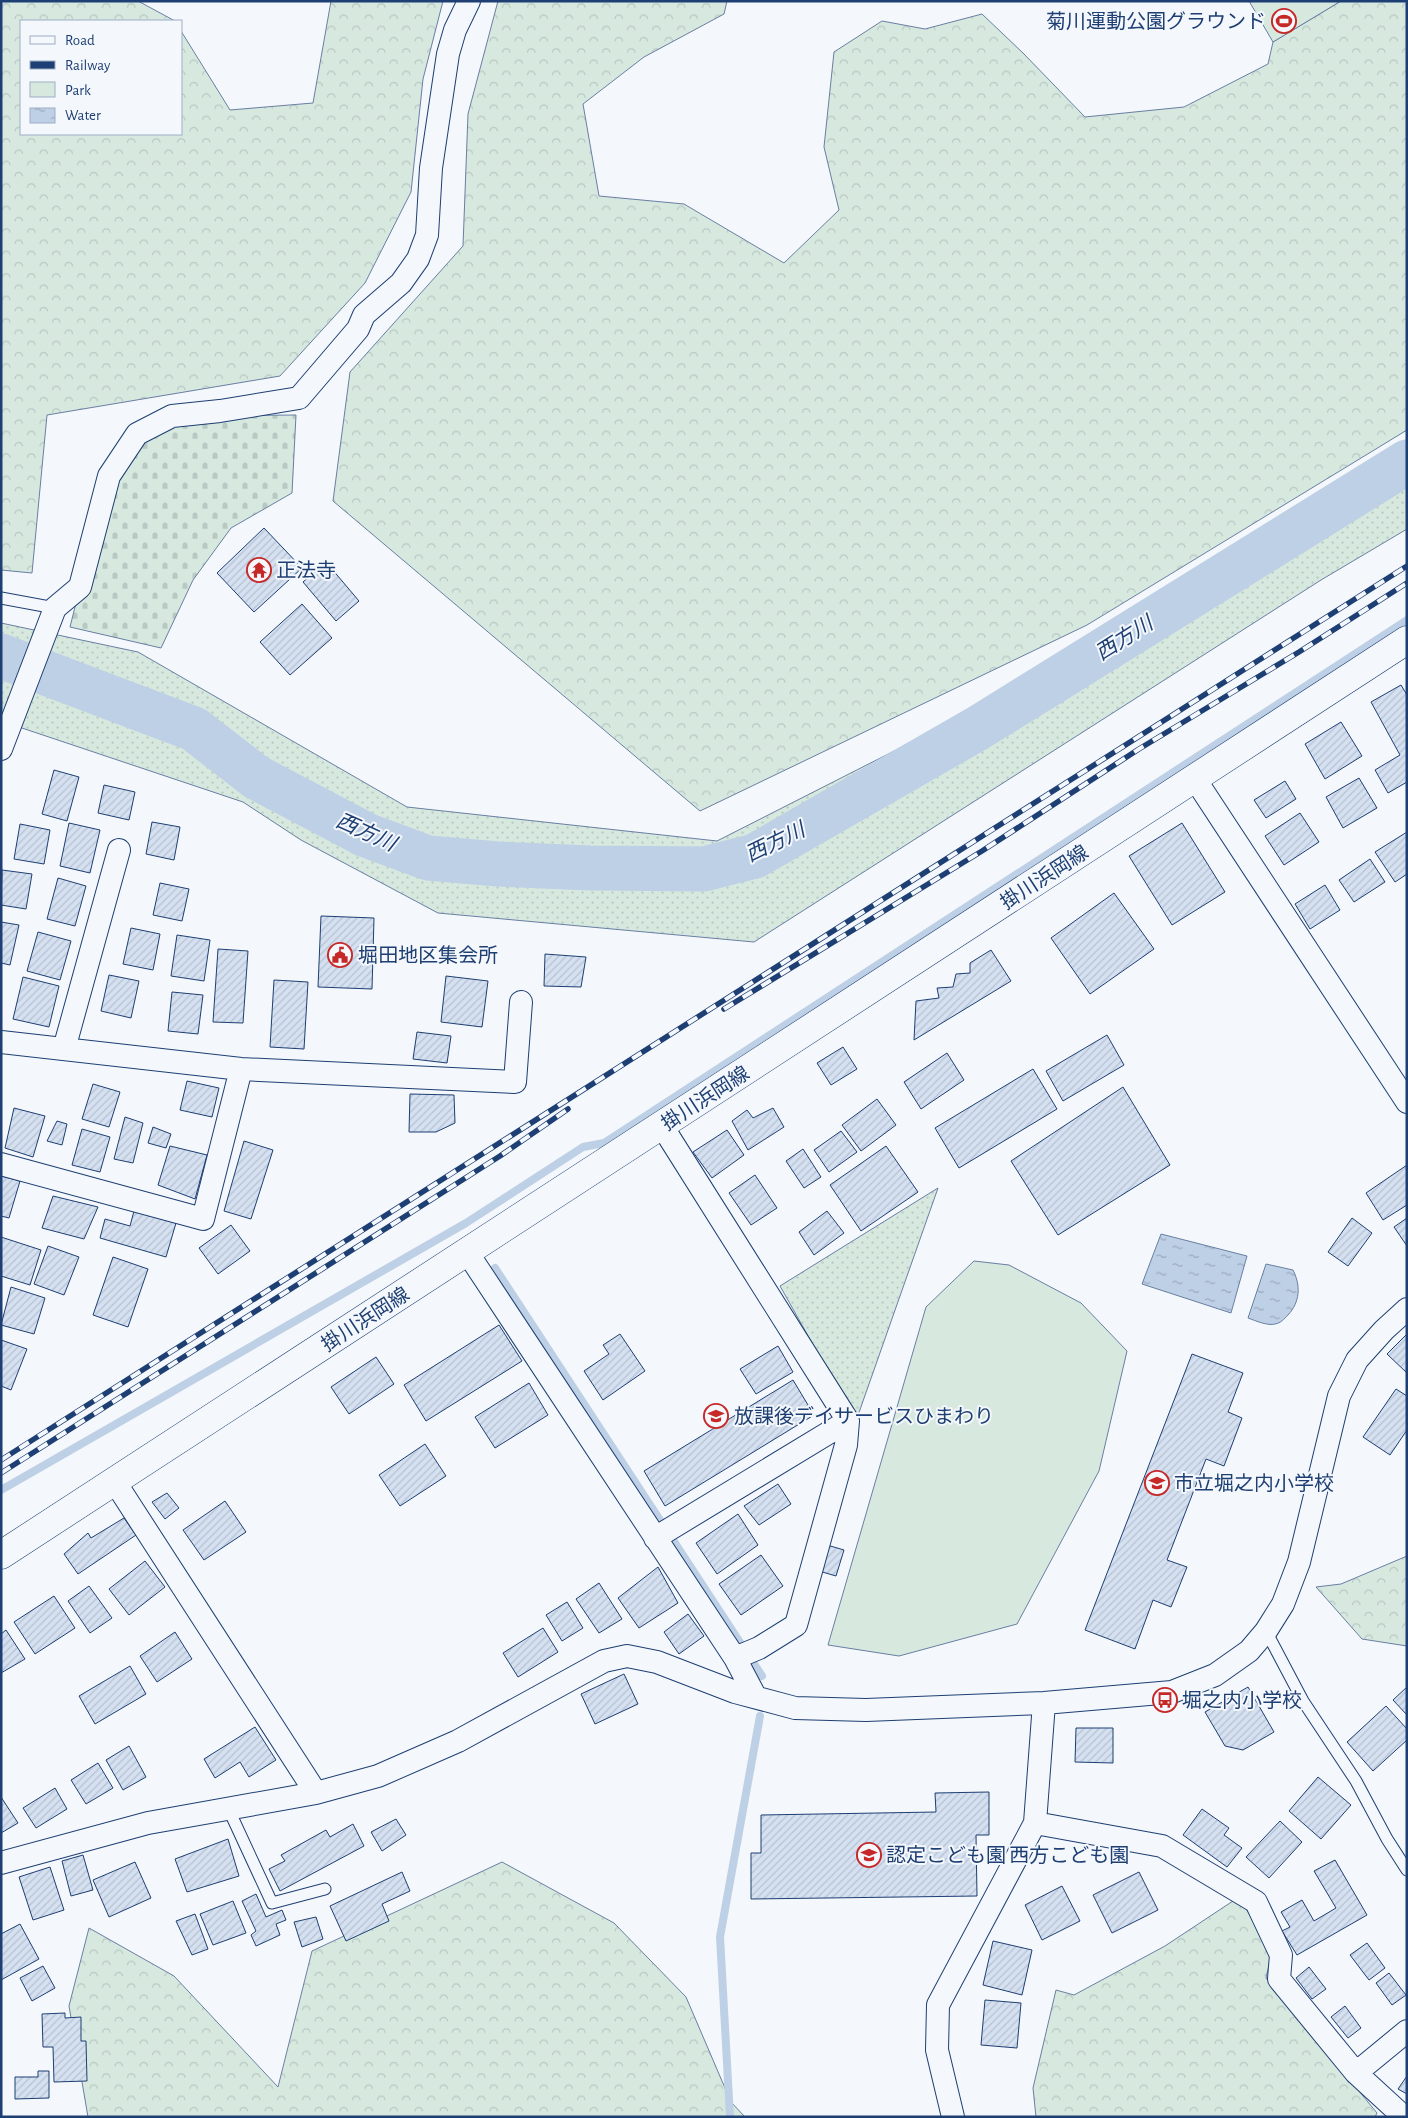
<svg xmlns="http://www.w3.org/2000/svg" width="1408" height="2118" font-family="'Alegreya Sans','Noto Sans JP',sans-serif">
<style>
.green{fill:url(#green-dots);stroke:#687fa3}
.forest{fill:url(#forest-crowns);stroke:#687fa3}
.cemetery{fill:url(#cemetery-stones);stroke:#687fa3}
.pitch{fill:#d7e8df;stroke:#687fa3}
.water{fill:url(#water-ripples);stroke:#687fa3}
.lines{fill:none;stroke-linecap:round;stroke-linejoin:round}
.stream{stroke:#bed0e5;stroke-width:8}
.river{stroke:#bed0e5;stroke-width:45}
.building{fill:url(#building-hatch);stroke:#1d3f73}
.service-casing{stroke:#1d3f73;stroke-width:13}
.minor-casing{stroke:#1d3f73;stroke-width:24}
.primary-casing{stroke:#1d3f73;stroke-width:29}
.service{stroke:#f4f7fb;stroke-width:11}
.minor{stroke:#f4f7fb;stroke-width:22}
.primary{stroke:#f4f7fb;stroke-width:28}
.rail-casing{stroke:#1d3f73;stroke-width:5.5}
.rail{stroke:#f4f7fb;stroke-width:4;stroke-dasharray:11;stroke-linecap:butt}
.labels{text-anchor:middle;stroke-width:4;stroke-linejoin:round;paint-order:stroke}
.poi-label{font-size:20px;fill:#1d3f73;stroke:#f4f7fb;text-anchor:start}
.street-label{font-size:20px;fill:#1d3f73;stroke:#f4f7fb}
.water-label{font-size:21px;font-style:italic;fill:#1d3f73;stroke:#f4f7fb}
</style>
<defs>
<pattern id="green-dots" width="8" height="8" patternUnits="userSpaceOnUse" patternTransform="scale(1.25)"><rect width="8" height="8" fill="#d7e8df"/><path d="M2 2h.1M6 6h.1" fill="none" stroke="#b8c8c3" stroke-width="1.8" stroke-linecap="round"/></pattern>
<pattern id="forest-crowns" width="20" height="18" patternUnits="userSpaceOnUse" patternTransform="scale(1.25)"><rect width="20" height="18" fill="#d7e8df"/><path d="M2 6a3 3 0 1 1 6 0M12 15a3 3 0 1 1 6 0" fill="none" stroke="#b8c8c3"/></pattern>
<pattern id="cemetery-stones" width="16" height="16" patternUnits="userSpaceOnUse" patternTransform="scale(1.25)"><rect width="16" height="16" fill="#d7e8df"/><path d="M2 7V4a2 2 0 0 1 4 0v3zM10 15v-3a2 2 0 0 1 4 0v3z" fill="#b8c8c3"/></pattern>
<pattern id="water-ripples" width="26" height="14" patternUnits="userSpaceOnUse" patternTransform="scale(1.25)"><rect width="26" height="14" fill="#bed0e5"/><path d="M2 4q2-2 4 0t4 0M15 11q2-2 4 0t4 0" fill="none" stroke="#9aaabe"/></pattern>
<pattern id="building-hatch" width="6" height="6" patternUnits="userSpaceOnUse" patternTransform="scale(1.25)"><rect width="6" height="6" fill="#d5e0f0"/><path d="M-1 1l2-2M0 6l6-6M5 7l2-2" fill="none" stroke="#b6c1d1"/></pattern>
</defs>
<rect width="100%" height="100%" fill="#f4f7fb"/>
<path class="green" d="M1407,445v84l-86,51 -567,362 -316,-29 -137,-73 -58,-38 -242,-81v-98l137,29 269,155 310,34 439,-223z
M938,1188l-82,233 -76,-135z"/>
<path class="forest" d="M1,1h137l37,20h-154v113h160v-103l49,79 83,-7 18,-102h112l-20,78 -12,113 -46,91 -85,93 -233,39 -15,158 -31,-3z
M498,1h229l-3,13 -80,43 -61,47 16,92 85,8 100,59 55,-53 -15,-63 10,-95 48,-31 43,8 57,-15 41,39 62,64 99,-10 84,-43 5,-22 68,-41h66v429l-320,195 -387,186 -367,-310 17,-129 113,-126 5,-132z
M1407,1556v90l-45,-7 -46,-52 25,-3z
M502,1862l112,61 72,74 45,105 14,15h-657l-19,-111 20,-78 85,48 104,111 34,-136z
M1239,1897l33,55 -6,26 111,135 -2,4h-339l-3,-29 23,-98 18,5 91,-49z"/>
<path class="cemetery" d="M296,415l-4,78 -61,35 -38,52 -32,68 -91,-21 10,-40 48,-139 44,-32z"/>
<path class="pitch" d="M1249,1h92l-68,41z
M974,1261l35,4 72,38 46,48 -28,120 -82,153 -118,32 -71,-11 98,-338z"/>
<path class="water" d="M1161,1234l86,22 -16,57 -89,-29z
M1266,1264l27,6c8,16 7,32 -5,45 -4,4 -7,8 -13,9 -7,2 -19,-3 -27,-6z"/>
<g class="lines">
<path class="stream" d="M495,1268l267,408
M1,1490l465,-267 117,-76 21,-4 803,-523
M730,2117l-10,-180 40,-221"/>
<path class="river" d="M1,656l193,73 62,48 110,58 62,23 70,6 92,4 114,1 51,-13 223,-128 429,-266"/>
</g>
<path class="building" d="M264,528l38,40 -48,44 -37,-39z
M326,562l33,39 -23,20 -33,-39z
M302,604l30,34 -42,37 -30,-33z
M1401,685l6,10v87l-19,11 -13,-23 25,-15 -29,-53z
M1341,722l21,34 -37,23 -20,-35z
M54,770l25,7 -12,44 -25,-7z
M1359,778l18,30 -34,20 -17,-31z
M1285,781l11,18 -30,19 -12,-18z
M104,785l31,7 -6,28 -31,-7z
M1300,813l19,29 -35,23 -19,-29z
M152,822l28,5 -6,33 -28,-6z
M69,823l31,7 -10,43 -30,-7z
M1182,823l43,69 -53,33 -43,-69z
M20,824l30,6 -6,34 -30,-5z
M1407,832v42l-12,8 -20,-30z
M1370,859l15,23 -31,20 -15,-22z
M2,870l30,4 -6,35 -25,-4z
M58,878l28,8 -11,40 -28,-7z
M160,883l29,6 -7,32 -29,-6z
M1325,885l15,25 -30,19 -15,-25z
M1114,893l40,56 -64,45 -39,-56z
M321,916l53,2 -2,71 -54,-2z
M1,922l18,3 -9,40 -9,-2z
M131,928l29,6 -7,36 -30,-6z
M38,932l33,9 -11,39 -33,-9z
M177,935l33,5 -6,41 -33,-5z
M218,949l30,2 -5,72 -30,-1z
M991,950l20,31 -97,59 2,-39 23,-3 -2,-10 16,-1 3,-13 14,-1v-10z
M545,954l41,3 -5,30 -37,-1z
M109,975l30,6 -8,37 -30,-7z
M446,976l42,5 -6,46 -41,-5z
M23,977l36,9 -10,41 -36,-8z
M274,980l34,2 -4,67 -34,-2z
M172,992l31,3 -5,39 -30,-3z
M417,1032l34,4 -4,27 -34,-4z
M1107,1035l17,30 -61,36 -17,-30z
M843,1047l14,22 -26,16 -14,-22z
M947,1053l17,27 -43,29 -17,-27z
M1033,1069l24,40 -98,59 -24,-40z
M187,1081l32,7 -7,29 -32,-7z
M93,1084l27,8 -11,35 -27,-8z
M1123,1087l47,78 -112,70 -47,-74z
M410,1094l44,1 1,28 -19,9h-27z
M877,1099l19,26 -35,26 -19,-26z
M14,1108l31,8 -12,41 -28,-9z
M773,1108l11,19 -36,23 -16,-29 15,-11 6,8z
M125,1117l18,6 -10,40 -19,-4z
M57,1121l10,3 -5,21 -15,-4z
M153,1127l18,7 -5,14 -18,-5z
M82,1129l28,8 -10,35 -28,-7z
M727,1130l17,25 -32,23 -19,-26z
M841,1131l16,21 -28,20 -15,-22z
M244,1141l29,9 -22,69 -27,-8z
M170,1146l37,9 -12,44 -37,-14z
M886,1146l32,46 -57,39 -31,-46z
M803,1149l18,28 -17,11 -18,-27z
M1407,1165v40l-24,15 -17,-27z
M755,1175l22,33 -26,17 -22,-32z
M1,1176l19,5 -11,37 -8,-2z
M53,1196l45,11 -14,32 -42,-11z
M134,1211l42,12 -10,34 -66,-19 5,-19 25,7z
M827,1211l17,22 -30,22 -15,-23z
M1352,1218l20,15 -24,33 -20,-14z
M1407,1218v28l-13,-19z
M231,1225l19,26 -32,23 -19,-26z
M1,1237l40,13 -11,35 -29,-9z
M48,1246l31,11 -15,38 -30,-11z
M113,1257l35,12 -20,58 -35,-12z
M11,1287l34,11 -11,36 -33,-9z
M499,1325l23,36 -96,60 -22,-36z
M620,1334l25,37 -42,29 -19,-29 25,-17 -6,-9z
M1407,1334v39l-20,-19z
M1,1340l26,9 -16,41 -10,-4z
M778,1346l15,26 -37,22 -16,-25z
M1192,1354l51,19 -15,39 14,6 -18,48 -18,-7 -39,101 20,7 -16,40 -18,-7 -18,49 -50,-19z
M376,1357l18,27 -45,30 -18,-27z
M793,1380l21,35 -149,91 -21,-35z
M529,1383l19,32 -53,33 -20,-31z
M1396,1389l11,7v34l-17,25 -27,-18z
M425,1444l21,32 -46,30 -21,-31z
M778,1484l13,20 -32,21 -15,-19z
M167,1493l12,15 -14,11 -13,-17z
M225,1501l21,31 -42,28 -21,-30z
M738,1514l20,31 -41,29 -21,-31z
M124,1518l12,17 -58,39 -14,-20 24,-21 3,5z
M827,1545l17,5 -8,26 -17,-5z
M761,1555l22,31 -42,29 -22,-31z
M145,1561l20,26 -36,28 -20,-26z
M658,1567l20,36 -39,25 -21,-30z
M599,1583l23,36 -23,14 -23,-34z
M89,1586l23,32 -22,15 -22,-32z
M54,1596l21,32 -40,26 -21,-32z
M567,1602l16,26 -21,13 -16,-26z
M688,1614l16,22 -25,18 -15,-22z
M543,1628l15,24 -40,25 -15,-24z
M6,1630l19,29 -24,14v-39z
M175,1632l17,27 -35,23 -17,-26z
M130,1666l16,28 -51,30 -16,-28z
M624,1674l14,30 -43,20 -14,-30z
M1248,1687l26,45 -31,18 -18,-4 -20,-34z
M1407,1687v28l-14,-15z
M1386,1706l21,23v11l-34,31 -26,-29z
M255,1727l21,33 -27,17 -9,-15 -25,16 -11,-19z
M1076,1728h37v35l-38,-1z
M129,1746l17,31 -23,13 -17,-30z
M98,1763l15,25 -27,16 -15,-24z
M1318,1777l33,28 -30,34 -32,-28z
M55,1788l12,21 -31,19 -13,-20z
M989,1792v43h-13l1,61 -226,3v-46h10v-38l175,-3 -1,-19z
M1,1797l17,26 -17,10z
M1202,1809l27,19 -5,7 18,13 -15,19 -44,-32z
M396,1819l10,16 -24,16 -11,-19z
M1280,1821l22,21 -33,36 -23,-21z
M353,1824l11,22 -84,45 -11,-22 16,-8 -4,-6 45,-25 4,7z
M228,1839l11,37 -52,16 -12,-33z
M83,1855l10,35 -22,6 -9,-35z
M1335,1860l32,55 -70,40 -15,-24 8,-4 -9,-15 21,-12 12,21 22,-13 -22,-37z
M135,1862l16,36 -42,19 -16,-37z
M50,1867l14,43 -31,10 -14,-43z
M402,1872l8,19 -28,13 7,17 -43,20 -16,-35z
M1139,1872l19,38 -46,23 -19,-38z
M1062,1886l18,35 -38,19 -17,-35z
M256,1894l10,23 16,-7 4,10 -10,4 4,11 -24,11 -5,-11 5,-4 -14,-30z
M233,1901l13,32 -33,12 -13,-31z
M195,1914l13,35 -16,6 -16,-34z
M316,1917l7,22 -21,8 -8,-25z
M20,1924l19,35 -38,21v-46z
M993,1941l39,9 -10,45 -39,-10z
M1367,1943l18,25 -16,12 -19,-25z
M43,1966l12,22 -23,13 -12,-23z
M1309,1967l17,22 -14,10 -16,-21z
M1389,1973l17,22 -14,10 -16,-22z
M985,2000l36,3 -4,45 -36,-3z
M1345,2006l16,22 -13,10 -17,-21z
M65,2013v5l16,-1v24h5l1,40 -33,1 -1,-35h-10l-1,-33z
M38,2071h11v27l-34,1v-22h23z
M1407,2076v18l-9,-5z"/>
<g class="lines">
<defs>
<path id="service" d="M1,598l54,10
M1266,1631l37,70 53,80 31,58 20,31
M228,1808l44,95 53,-14"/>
<path id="minor" d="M1,749l54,-141 25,-21 29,-111 28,-42 35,-18 48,-5 79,-13 59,-69 6,-14 37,-32 17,-24 9,-24 4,-67 17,-114 7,-24 14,-29
M1195,779l212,323
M1,1042l240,27 274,13 6,-80
M64,1049l55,-199
M1,1164l202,55 38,-150
M467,1252l268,406 20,38
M115,1482l201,311
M655,1538l193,-117 -186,-295
M735,1658l24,-10 37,-23 50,-180 2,-24
M1035,1823l127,23 94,56 25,53 -2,24 77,94 48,44
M1,1863l147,-40 168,-30 62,-17 80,-35 146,-80 23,-5 30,6 78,30 60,16 71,2 178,-7 128,-11 43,-17 34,-24 17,-20 17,-27 16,-42 40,-166 18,-36 27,-30 23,-21
M1356,2073l51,-42
M953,2117l-16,-67 1,-45 97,-182 9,-120"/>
<path id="primary" d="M1,1555l1406,-915"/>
</defs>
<use href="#service" class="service-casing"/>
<use href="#minor" class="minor-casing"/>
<use href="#primary" class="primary-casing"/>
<use href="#service" class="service"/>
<use href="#minor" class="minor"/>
<use href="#primary" class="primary"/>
<defs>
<path id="rail" d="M724,1009l258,-158 157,-102 160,-97 108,-69
M1,1460l1406,-894
M1,1473l499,-317 68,-47"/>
</defs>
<use href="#rail" class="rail-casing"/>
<use href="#rail" class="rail"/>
</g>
<defs>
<symbol id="stadium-ring" viewBox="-11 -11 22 22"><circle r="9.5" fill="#f4f7fb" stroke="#c62828" stroke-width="1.5"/><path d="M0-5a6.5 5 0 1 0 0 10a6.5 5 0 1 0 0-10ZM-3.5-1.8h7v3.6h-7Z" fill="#c62828"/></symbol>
<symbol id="temple-ring" viewBox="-11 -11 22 22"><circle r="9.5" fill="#f4f7fb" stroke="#c62828" stroke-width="1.5"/><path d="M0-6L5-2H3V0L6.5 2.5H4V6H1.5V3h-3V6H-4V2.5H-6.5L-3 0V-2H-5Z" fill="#c62828"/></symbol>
<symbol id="civic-ring" viewBox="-11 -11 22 22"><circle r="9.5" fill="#f4f7fb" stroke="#c62828" stroke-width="1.5"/><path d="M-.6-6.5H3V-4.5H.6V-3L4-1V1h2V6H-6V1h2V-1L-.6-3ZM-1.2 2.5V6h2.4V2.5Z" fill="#c62828"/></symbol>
<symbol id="school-ring" viewBox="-11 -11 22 22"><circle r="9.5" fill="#f4f7fb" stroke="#c62828" stroke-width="1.5"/><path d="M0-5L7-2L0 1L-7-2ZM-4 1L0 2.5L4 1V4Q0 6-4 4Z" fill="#c62828"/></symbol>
<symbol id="bus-ring" viewBox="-11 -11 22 22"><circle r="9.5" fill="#f4f7fb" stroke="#c62828" stroke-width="1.5"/><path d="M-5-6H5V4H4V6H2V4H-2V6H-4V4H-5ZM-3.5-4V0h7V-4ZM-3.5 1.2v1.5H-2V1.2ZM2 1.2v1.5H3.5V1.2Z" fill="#c62828"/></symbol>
</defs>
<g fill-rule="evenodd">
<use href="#stadium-ring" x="1270" y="7" width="28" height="28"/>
<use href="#temple-ring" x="245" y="556" width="28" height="28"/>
<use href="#civic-ring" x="326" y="941" width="28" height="28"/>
<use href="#school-ring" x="702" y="1402" width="28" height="28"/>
<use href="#school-ring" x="1143" y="1469" width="28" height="28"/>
<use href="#bus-ring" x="1151" y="1686" width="28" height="28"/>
<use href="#school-ring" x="855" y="1841" width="28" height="28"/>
</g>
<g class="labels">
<g class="poi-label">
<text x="1266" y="28" text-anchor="end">菊川運動公園グラウンド</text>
<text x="276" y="577">正法寺</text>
<text x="358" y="962">堀田地区集会所</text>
<text x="734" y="1423">放課後デイサービスひまわり</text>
<text x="1174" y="1490">市立堀之内小学校</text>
<text x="1182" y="1707">堀之内小学校</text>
<text x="886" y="1862">認定こども園 西方こども園</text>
</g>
<g class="street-label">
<text transform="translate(1044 877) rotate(-33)" y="7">掛川浜岡線</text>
<text transform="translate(705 1098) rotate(-33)" y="7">掛川浜岡線</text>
<text transform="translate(365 1319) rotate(-33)" y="7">掛川浜岡線</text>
</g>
<g class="water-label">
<text transform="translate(1124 638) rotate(-32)" y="7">西方川</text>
<text transform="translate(366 832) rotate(24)" y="7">西方川</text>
<text transform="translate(775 842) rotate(-26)" y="7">西方川</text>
</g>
</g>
<rect width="1408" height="2118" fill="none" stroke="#1d3f73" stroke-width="5"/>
<rect x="20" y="20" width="162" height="115" fill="#f4f7fb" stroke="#9eadc5"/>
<rect x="30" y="36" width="25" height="8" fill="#f4f7fb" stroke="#9eadc5"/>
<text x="65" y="45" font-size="15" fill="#1d3f73">Road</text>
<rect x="30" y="61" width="25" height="8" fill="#1d3f73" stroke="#9eadc5"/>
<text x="65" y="70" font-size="15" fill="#1d3f73">Railway</text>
<rect x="30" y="82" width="25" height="15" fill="#d7e8df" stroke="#9eadc5"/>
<text x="65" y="95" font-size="15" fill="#1d3f73">Park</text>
<rect x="30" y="108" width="25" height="15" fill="url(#water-ripples)" stroke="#9eadc5"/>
<text x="65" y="120" font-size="15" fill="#1d3f73">Water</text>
</svg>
